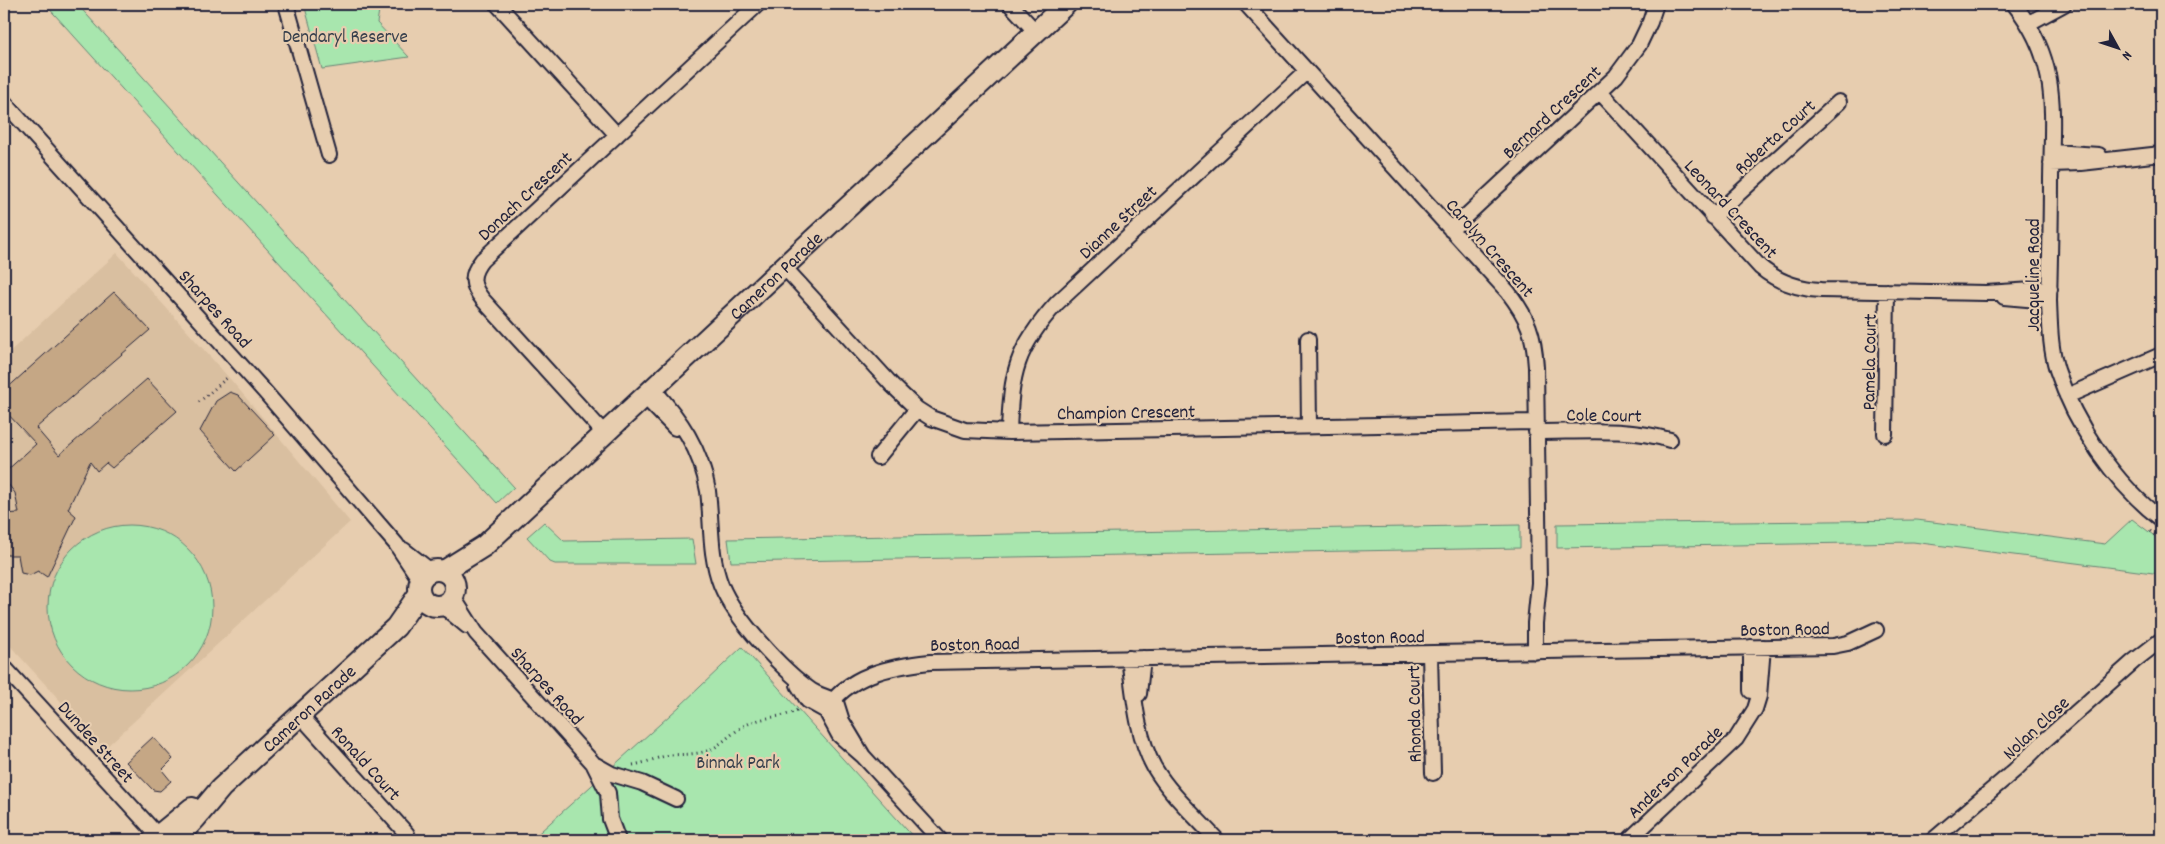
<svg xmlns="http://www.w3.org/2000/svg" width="2165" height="844" font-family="Dekko,sans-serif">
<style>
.built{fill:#d9bfa0}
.green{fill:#a8e6ae;stroke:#658474}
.building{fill:#c5a785;stroke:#22223b}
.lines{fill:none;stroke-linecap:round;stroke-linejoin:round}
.street-casing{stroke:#22223b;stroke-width:18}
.secondary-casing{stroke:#22223b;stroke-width:24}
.path{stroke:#22223b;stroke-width:3;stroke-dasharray:1 4;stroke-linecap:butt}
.street{stroke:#e7cdaf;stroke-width:14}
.secondary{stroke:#e7cdaf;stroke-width:20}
.labels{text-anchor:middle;stroke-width:4.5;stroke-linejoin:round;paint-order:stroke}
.park-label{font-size:19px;fill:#363f4c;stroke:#e7cdaf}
.street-label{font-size:19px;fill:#22223b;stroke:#e7cdaf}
</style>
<rect width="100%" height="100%" fill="#e7cdaf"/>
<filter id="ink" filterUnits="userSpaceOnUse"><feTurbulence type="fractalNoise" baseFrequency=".02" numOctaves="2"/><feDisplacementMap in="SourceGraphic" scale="10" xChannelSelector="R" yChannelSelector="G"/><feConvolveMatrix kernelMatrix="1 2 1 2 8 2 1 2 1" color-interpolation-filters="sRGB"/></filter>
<g filter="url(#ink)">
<path class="built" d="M117,253l114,127 119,142 -246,227 -100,-110v-282z"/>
<path class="green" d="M45,4h32l437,483 -17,16z
M304,4h76l-3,19 32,34 -87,12z
M2132,519l29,22v33l-248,-32 -356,6v-24l360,-4 188,24z
M544,522l20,19 128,-2 4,25h-141l-5,-2 -23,-25z
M1520,525v23l-789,14 -3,-23z
M48 607a82 82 0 1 1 164 0a82 82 0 1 1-164 0Z
M742,647l174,193h-385l149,-134z"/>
<path class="building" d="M114,292l36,38 -114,98 23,27 88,-76 30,32 -65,57 -6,-5 -9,8 -7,-9 -22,47 8,7 -29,61 -9,-6 -8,4 -9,-2 -3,-18h-14v-41l15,-1 -4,-20 -11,-14v-6l32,-29 -32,-34v-19z
M230,392l8,3 37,40 -39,36 -36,-40 16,-30z
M153,737l20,22 -11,11 9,11 -11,10 -7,-1 -27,-28z"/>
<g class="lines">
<defs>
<path id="street" d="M286,4l43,151
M497,4l120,131
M1010,4l26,28
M1246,4l262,288c20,26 26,42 28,75l3,216 -4,40v29
M2014,4c46,58 38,106 37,175 0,41 -1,81 -2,122 1,23 1,47 8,69 18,55 58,114 104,149
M2029,23l35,-19
M1600,92l160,175c18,15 38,22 61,23l165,3 64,-4
M4,102l261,290 131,152 24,36
M2052,152l47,3
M2051,164l30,-1 80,-9
M1713,217l126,-115
M1451,230l165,-154 23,-31 11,-23 6,-18
M784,267l108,118 25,24 14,9 34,12 44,2 527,-10
M2004,297l45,4
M1308,339l1,87
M653,389c27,30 48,60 55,102 4,32 1,63 13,94 14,34 61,85 91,106 8,5 17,6 24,11l6,19 21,35
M644,396l31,32
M2067,396l94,-41
M1009,432c2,-59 7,-84 48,-129l250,-232
M1536,432c45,0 90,-5 134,8
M604,433l-121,-133c-12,-15 -13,-25 -1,-40l276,-256
M1885,434l2,-143
M878,457l39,-48
M404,550l27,21
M453,597l23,36 117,130 15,30 2,26 8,21
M443,606l24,20
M1430,654l3,119
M1129,658c5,36 7,76 25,109 16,27 42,50 63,73
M4,667l158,173
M798,685l10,16 18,10 13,24 24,21 77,84
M1751,691v-44
M1139,694l4,-36
M826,711c20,-36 66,-45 104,-49l903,-16 15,-3 28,-13
M300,715l107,119
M596,765l16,9 30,9 34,16
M1629,840l107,-101 19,-30 4,-13 4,-49
M1933,840l82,-70 29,-29 90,-80 27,-21"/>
<g id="secondary">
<circle cx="437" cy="588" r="18"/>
<path id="s1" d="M444,571l40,-25 582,-542"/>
<path d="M153,840l39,-32"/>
<path id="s2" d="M175,840l20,-21 26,-31 175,-161 23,-33"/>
</g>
</defs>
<use href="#street" class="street-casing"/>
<use href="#secondary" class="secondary-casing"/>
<path class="path" d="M199,402l29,-25
M2150,531l11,9
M633,765c13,-2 25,-8 37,-10 15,-1 28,0 42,-6 14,-8 25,-22 41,-27 14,-6 31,-4 44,-12"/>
<use href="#street" class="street"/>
<use href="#secondary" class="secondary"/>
</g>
</g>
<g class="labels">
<g class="park-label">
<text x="345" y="42">Dendaryl Reserve</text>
<text x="738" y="768">Binnak Park</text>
</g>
<g class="street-label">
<text transform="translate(1551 111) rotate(-43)" y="7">Bernard Crescent</text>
<text transform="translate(1774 136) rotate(-42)" y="7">Roberta Court</text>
<text transform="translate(524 195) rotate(-43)" y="7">Donach Crescent</text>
<text transform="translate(1732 208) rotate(47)" y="7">Leonard Crescent</text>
<text transform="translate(1117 221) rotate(-43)" y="7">Dianne Street</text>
<text transform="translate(1491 247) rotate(49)" y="7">Carolyn Crescent</text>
<text dy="7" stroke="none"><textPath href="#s1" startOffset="445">Cameron Parade</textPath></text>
<text transform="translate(2032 275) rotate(-90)" y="7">Jacqueline Road</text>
<text transform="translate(216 308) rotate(48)" y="7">Sharpes Road</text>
<text transform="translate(1868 362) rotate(-89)" y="7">Pamela Court</text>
<text transform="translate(1126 411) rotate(-1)" y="7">Champion Crescent</text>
<text transform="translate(1604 414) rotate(1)" y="7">Cole Court</text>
<text transform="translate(1785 628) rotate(-1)" y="7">Boston Road</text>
<text transform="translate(1380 636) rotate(-1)" y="7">Boston Road</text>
<text transform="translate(975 643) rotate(-1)" y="7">Boston Road</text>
<text transform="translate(548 685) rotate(48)" y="7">Sharpes Road</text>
<text dy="7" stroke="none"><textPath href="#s2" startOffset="188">Cameron Parade</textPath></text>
<text transform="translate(1413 714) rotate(-91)" y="7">Rhonda Court</text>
<text transform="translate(2035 727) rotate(-43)" y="7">Nolan Close</text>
<text transform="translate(97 741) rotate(48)" y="7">Dundee Street</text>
<text transform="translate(367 762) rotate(48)" y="7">Ronald Court</text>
<text transform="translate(1674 771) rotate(-44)" y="7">Anderson Parade</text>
</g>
</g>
<rect width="2165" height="844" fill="none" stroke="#e7cdaf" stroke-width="20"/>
<rect x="10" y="10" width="2145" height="824" fill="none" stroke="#22223b" stroke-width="2" filter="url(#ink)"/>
<g transform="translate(2118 48) rotate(130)" stroke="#e7cdaf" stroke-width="4" paint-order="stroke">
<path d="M0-4L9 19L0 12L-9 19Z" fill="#22223b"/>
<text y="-8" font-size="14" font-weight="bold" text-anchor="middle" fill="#22223b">N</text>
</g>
</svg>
